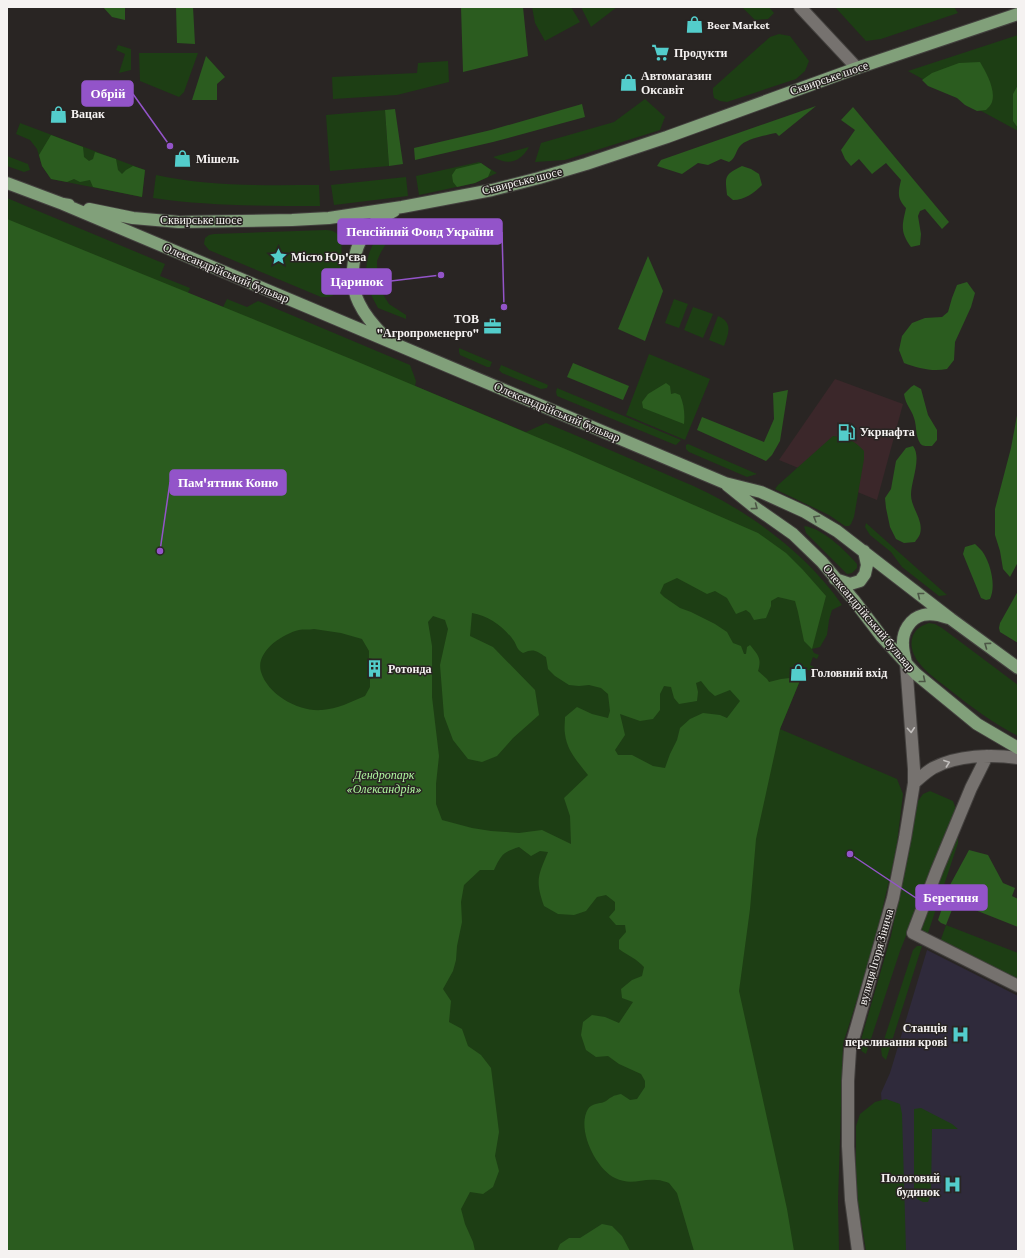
<svg xmlns="http://www.w3.org/2000/svg" width="1025" height="1258" font-family="'Crimson Pro',serif">
<style>
.commercial{fill:#3b272a}
.medical{fill:#2f2a3b}
.green{fill:#1d3e14}
.forest{fill:#2b5c1f;fill-rule:evenodd}
.lines{fill:none;stroke-linecap:round;stroke-linejoin:round}
.minor-casing{stroke:#43403e;stroke-width:14}
.major-casing{stroke:#43403e;stroke-width:14}
.minor{stroke:#76726f;stroke-width:12}
.major{stroke:#81a07a;stroke-width:12}
.oneway{stroke:#4c5646}
.oneway2{stroke:#c2bfbd}
.labels{text-anchor:middle;stroke-width:3;stroke-linejoin:round;paint-order:stroke}
.poi-label{font-size:12px;font-weight:bold;fill:#f5f2f1;stroke:#292523;text-anchor:start}
.street-label{font-size:12px;fill:#f5f2f1;stroke:#292523}
.park-label{font-size:12px;font-style:italic;fill:#aff79f;stroke:#292523}
.leader{fill:none;stroke:#9354c9;stroke-width:1.5}
.callout-dot{fill:#9354c9;stroke:#292523;stroke-width:1.5}
.callout{fill:#9354c9;stroke:#9354c9;stroke-width:1.5}
.callout-label{font-size:13px;text-anchor:middle;font-weight:bold;fill:#fff}
</style>
<rect width="100%" height="100%" fill="#292523"/>
<path class="commercial" d="M835,379l68,25 -26,96 -98,-40z"/>
<path class="medical" d="M927,950l91,46v255h-126l-11,-158 9,-20z"/>
<path class="green" d="M532,7h39l9,15 -35,19 -10,-18z
M581,7h36l-26,20z
M742,7h27l5,6 -6,6 -13,1z
M835,7h119l4,6 -77,26 -15,2z
M779,34l11,2 19,25 -4,10 -9,8 -69,23 -7,-1 -6,-3 -1,-5v-5l57,-51z
M1018,35v96l-110,-60z
M118,45l13,4v21l-12,3 6,-19 -9,-4z
M139,53h59l-14,39 -5,5 -39,-16z
M448,61l1,21 -52,13 -64,4 -1,-22 85,-4 1,-10z
M645,99l20,18 -5,13 -95,30 -30,2 6,-19 73,-21z
M385,110l4,56 -59,5 -4,-56z
M20,123l125,47 -3,27 -91,-18 -9,-13 -5,-17 -7,-9 -14,-6z
M529,147c-9,15 -20,19 -36,10z
M7,156l21,8 2,6 -6,2 -17,-6z
M479,162l18,11 -22,10 -56,12 -3,-19z
M156,175c54,12 108,10 163,10l1,21c-56,0 -112,0 -167,-8z
M406,177l2,19 -74,9 -3,-20z
M7,198l158,66 -5,12 30,12 -2,5 35,14 4,-8 20,8 11,-6 152,64 6,16 -1,5 111,46 20,-9c34,14 67,28 101,43 20,9 41,17 61,27 50,25 103,66 134,112l-10,5 -3,10 -2,15 -7,12 -8,2 2,4 5,2 -2,4 -4,-2 -3,8 4,2 -2,4 -4,-1 -4,1 -24,58 117,50 6,15 -7,57 -23,98 -30,95 -5,157 1,50h-832z
M408,221v3l-12,7 -10,13 -5,8 -4,9v8l3,19 4,8 5,8 17,11v4l-28,-11c-3,-6 -7,-12 -9,-19 -8,-22 1,-51 21,-63 5,-3 13,-4 18,-5z
M326,230c7,0 13,3 15,10 2,6 -2,40 -3,48 -5,10 -7,9 -17,9l-105,-44 -7,-3 -5,-6 1,-6 4,-3 5,-1z
M674,299l14,5 -9,24 -14,-5z
M693,307l20,7 -10,24 -19,-8z
M718,316c16,7 10,18 6,30l-15,-6z
M459,348l33,14 -2,5h-3l-27,-12 -1,-3z
M649,354l61,25 -25,61 -59,-25z
M501,365l47,20 -1,3 -6,1 -39,-16 -3,-3z
M557,388l124,52 -5,5 -3,-1 -116,-48 -1,-4z
M833,436c15,2 21,4 31,15v8l-10,58 -3,7 -2,2h-4l-16,-11 -54,-26 3,-4z
M688,444l69,30 -10,3 -58,-25 -3,-3v-4z
M866,523l81,72 -8,1 -37,-29 -11,-15 -21,-17 -5,-8z
M804,526c18,2 41,24 53,38v4l-5,5 -5,1 -41,-41z
M929,623l6,1 7,4 76,57v51c-25,-13 -47,-29 -68,-46 -10,-8 -22,-16 -30,-26 -6,-7 -10,-16 -8,-25 2,-9 8,-13 17,-16z
M930,791l23,10 3,8 -56,142 -34,103 -6,-4v-7l31,-107 27,-135 5,-7z
M956,836l2,1v6l-31,93 -4,-2 -2,-11z
M946,925l72,28v29l-78,-40z
M917,946h5l-36,114 -4,-4 -1,-7 32,-99z
M886,1099l14,5 2,10 4,137h-40l-8,-48 -2,-33v-44l4,-12 15,-12z
M921,1108l31,16 6,5h-26l-1,65 -3,8h-5l-6,-3 -3,-7v-83z"/>
<path class="forest" d="M103,7h22v13l-13,-3z
M176,7h17l2,37 -18,-1z
M461,7h62l5,49 -65,16z
M206,56l19,21 -8,7v16h-25z
M980,62c6,10 16,28 12,40 -1,3 -4,6 -6,8l-9,1 -12,-6 -8,-7 -29,-12 -6,-6 10,-7 27,-10z
M1018,85v43l-5,-7v-27z
M582,104l3,13 -92,25 -78,18 -1,-12 77,-18z
M816,106l-37,30 -3,-3c-10,2 -30,6 -36,13 -5,6 -4,12 -11,16l-8,-3 -13,6 -10,-2 -16,11 -25,-8 4,-6z
M853,107l96,115 -7,7 -17,-20 -5,2 -2,5 3,18 -1,11 -9,2c-11,-15 -9,-21 -5,-39 -9,-10 -8,-15 -5,-28l-15,-17 -14,11 -13,-15 -8,7 -6,-7 -4,-9 14,-20 -14,-10z
M395,109l8,55 -14,2 -4,-56z
M51,135l32,12 1,10 5,4 4,-2 2,-7 21,7 2,11 4,4 4,-4 7,-4 12,4 -3,27 -49,-10 -3,-7 -10,2 -6,-3 -7,3 -16,-3 -9,-13 -3,-11z
M481,163l10,7 -3,7 -13,6 -18,4 -4,-5 -1,-7 4,-6z
M742,166l9,3 8,5 3,11c-8,8 -17,15 -29,15l-6,-5c-2,-19 -3,-20 15,-29z
M7,219l344,140 219,92 188,82 28,20 17,17 23,26 -14,53 -8,-8 -6,-29 -3,-11 -17,-4 -7,4v5l-5,12 -12,2 -4,-7 -4,-3 -10,4 -9,-16 -12,-7 -8,3 -30,-16 -13,6 -4,9 4,4 16,11 11,4 24,12 12,8 6,11 8,3 3,8h2l1,-7 3,-2c8,10 12,13 8,26l9,8 2,3 12,-3 9,-1 3,-3 8,3 -21,51 -24,110 -6,70 -11,82 48,218 7,42h-100l-17,-58 -8,-10c-3,-1 -8,-3 -12,-3 -15,-2 -26,6 -42,-2 -19,-9 -39,-49 -27,-69 4,-6 11,-5 16,-7 3,-1 5,-4 8,-5 2,-2 6,-2 9,-3l9,6 7,-1 8,-12v-6l-4,-7 -22,-10 -11,-8 -12,1 -10,-7 -5,-15 2,-13 9,-7 13,2 14,6 14,-21 -11,-4 -1,-9 11,-9 10,-4 2,-9c-7,-8 -17,-12 -25,-18v-9l7,-8 -1,-7h-9l-7,-8 6,-7v-8l-9,-7 -9,2 -11,14 -12,4 -16,-1 -14,-8c-9,-26 -6,-30 4,-54l-8,-1 -9,5 -12,-9c-16,5 -18,8 -25,23h-14l-16,15 -3,17 1,20 -5,24 -1,14 -3,11 -10,18 8,12 -2,21 13,7 6,17 13,9 10,13 8,64 -4,24 4,15 -6,16 -10,7 -13,-2 -9,17 4,15 8,18 2,9h-468zM472,613c17,3 32,14 42,28 3,5 3,9 9,12 11,-5 13,-2 23,4l2,12 7,7 14,9 10,1 10,-1 12,3 7,6 2,17 -2,7 -16,-4 -15,-7 -12,10c0,6 -1,11 0,17 2,17 13,28 23,41l-24,23 6,18 1,28 -29,-14 -23,3 -28,-2 -19,-3 -30,-8 -6,-16v-20l3,-28 -7,-59v-51l-4,-24 5,-6 12,4 3,9 -8,36 4,51 9,24 15,19 14,3 15,-6 16,-18 26,-23 -4,-25 -42,-43 -23,-11zM314,629l27,4 21,6 7,12v7l7,2 4,4v10l-3,3 -7,2v8l-5,9c-14,6 -28,13 -43,14 -23,2 -54,-15 -61,-38 -6,-20 21,-38 38,-42 4,-1 10,0 15,-1zM701,681l8,10 6,5 15,-6 10,11 -13,17 -7,-3 -17,-2 -13,6 -10,9 -3,12 -7,14 -5,14 -12,-2 -21,-11h-14l-3,-5 10,-15 -5,-21 20,7 13,-2 7,-9v-16l4,-8 7,1 3,11 5,6 18,-3 1,-9 -2,-9z
M648,256l15,35 -18,50 -27,-12z
M967,282l8,11 -4,14 -16,35 -1,18 -7,9c-15,3 -29,-1 -43,-6l-5,-13 3,-14 10,-13 13,-5 17,-1 6,-5 4,-14 5,-13z
M573,363l56,23 -6,14 -56,-23z
M666,383l4,3 1,8 4,-1 5,2c4,10 5,18 4,29l-41,-16 -1,-6 6,-8z
M914,385l7,4 7,26 9,15v10l-5,6c-4,0 -10,1 -12,-3 -5,-8 -3,-17 -6,-25 -3,-10 -8,-12 -10,-24l7,-7z
M788,390l-8,51 -8,14 -6,6 -69,-31 5,-13 62,25 10,-23 -1,-26z
M1018,410v152l-8,15 -7,-8 -3,-18 -5,-16v-26l16,-61z
M913,446c9,12 -2,35 -2,49 0,13 13,25 9,39 -1,3 -4,6 -5,8l-11,1 -8,-4 -6,-12 -4,-19 -1,-10 6,-9 5,-28 10,-13z
M975,544c3,3 7,6 9,10 7,12 12,32 6,45l-4,1 -5,-2 -18,-44 2,-7z
M1018,591v52l-18,-11 -1,-4 1,-5z
M969,850l19,5 15,28 12,5 -3,8 6,3v28l-63,-25 -9,23 -5,-2 -3,-3 12,-35z
M602,1224l10,2 10,10 8,15h-73l3,-7 9,-6h11z"/>
<g class="lines">
<defs>
<path id="minor" d="M800,7l57,61
M987,756l-16,32 -34,82 -24,63 105,53
M914,783c6,-5 12,-11 19,-15 24,-13 59,-14 85,-10
M858,1251l-7,-51 -3,-54v-65l2,-31 43,-152 12,-60 9,-55v-14l-8,-106"/>
<path id="major" d="M7,183l56,21 6,1
M63,204l662,279 36,9 44,20 32,19 114,88 67,49
M89,209l44,9 46,4 113,-2 37,-2 73,-11 90,-17 47,-12 47,-14 81,-27 190,-69 161,-54
M385,337c-10,-10 -20,-21 -26,-34 -11,-22 -7,-56 10,-75 7,-8 16,-12 25,-17
M727,485l26,21 40,28 29,28 31,37 29,38 34,37 61,50 41,24
M835,579l15,5 10,-3 5,-7 2,-9 -3,-14
M906,663c-1,-6 -3,-12 -3,-18 -1,-13 7,-27 20,-30 8,-2 17,0 25,3"/>
</defs>
<use href="#minor" class="minor-casing"/>
<use href="#major" class="major-casing"/>
<use href="#minor" class="minor"/>
<use href="#major" class="major"/>
</g>
<defs><path id="oneway-chevron" d="M-2-3.5L2.5 0L-2 3.5" fill="none" stroke-width="1.6" stroke-linecap="round" stroke-linejoin="round"/></defs>
<g class="oneway">
<use href="#oneway-chevron" transform="translate(755 507) rotate(37)"/>
<use href="#oneway-chevron" transform="translate(816 518) rotate(-149)"/>
<use href="#oneway-chevron" transform="translate(920 595) rotate(-142)"/>
<use href="#oneway-chevron" transform="translate(987 645) rotate(-144)"/>
<use href="#oneway-chevron" transform="translate(923 680) rotate(39)"/>
</g>
<g class="oneway2">
<use href="#oneway-chevron" transform="translate(911 730) rotate(86)"/>
<use href="#oneway-chevron" transform="translate(947 763) rotate(-20)"/>
</g>
<defs>
<symbol id="shop-bare" viewBox="-9 -9 18 18"><path d="M-5-2.5h2.3a2.7 3.5 0 0 1 5.4 0H5L5.5 6h-11ZM-1.5-2.5h3a1.5 2.3 0 0 0-3 0Z" fill="#53cdcb" stroke="#292523" stroke-width="2.5" paint-order="stroke"/></symbol>
<symbol id="supermarket-bare" viewBox="-9 -9 18 18"><path d="M-6-5.5h2.5l.6 2H6L4.5 2H-2.5L-4.4-4H-6ZM-1.5 3.2a1.3 1.3 0 1 0 .1 0ZM3 3.2a1.3 1.3 0 1 0 .1 0Z" fill="#53cdcb" stroke="#292523" stroke-width="2.5" paint-order="stroke"/></symbol>
<symbol id="sight-bare" viewBox="-9 -9 18 18"><path d="M0-6L1.8-2.2L6-1.7L2.9 1.2L3.7 5.4L0 3.3L-3.7 5.4L-2.9 1.2L-6-1.7L-1.8-2.2Z" fill="#53cdcb" stroke="#292523" stroke-width="2.5" paint-order="stroke"/></symbol>
<symbol id="office-bare" viewBox="-9 -9 18 18"><path d="M-6-3h4V-5.5h4V-3h4V5H-6ZM-1-4.5V-3h2v-1.5ZM-6 0V1H6V0Z" fill="#53cdcb" stroke="#292523" stroke-width="2.5" paint-order="stroke"/></symbol>
<symbol id="fuel-bare" viewBox="-9 -9 18 18"><path d="M-5.5-6h7V0h2V4h1.3V-2.5L3-4.5l.8-.8L6-3V5H2.5V1h-1V6h-7ZM-4.2-4.7v3.2H.2V-4.7Z" fill="#53cdcb" stroke="#292523" stroke-width="2.5" paint-order="stroke"/></symbol>
<symbol id="building-bare" viewBox="-9 -9 18 18"><path d="M-4-6H4V6H1V3H-1V6H-4ZM-2.5-4.3h1.7v1.8h-1.7ZM.8-4.3h1.7v1.8H.8ZM-2.5-1h1.7V.8h-1.7ZM.8-1h1.7V.8H.8Z" fill="#53cdcb" stroke="#292523" stroke-width="2.5" paint-order="stroke"/></symbol>
<symbol id="hospital-bare" viewBox="-9 -9 18 18"><path d="M-5-5h3v3.5h4V-5h3V5h-3V1.5h-4V5h-3Z" fill="#53cdcb" stroke="#292523" stroke-width="2.5" paint-order="stroke"/></symbol>
</defs>
<g fill-rule="evenodd">
<use href="#shop-bare" x="682" y="12" width="25" height="25"/>
<use href="#supermarket-bare" x="648" y="40" width="25" height="25"/>
<use href="#shop-bare" x="616" y="70" width="25" height="25"/>
<use href="#shop-bare" x="46" y="102" width="25" height="25"/>
<use href="#shop-bare" x="170" y="146" width="25" height="25"/>
<use href="#sight-bare" x="266" y="244" width="25" height="25"/>
<use href="#office-bare" x="480" y="314" width="25" height="25"/>
<use href="#fuel-bare" x="834" y="420" width="25" height="25"/>
<use href="#building-bare" x="362" y="656" width="25" height="25"/>
<use href="#shop-bare" x="786" y="660" width="25" height="25"/>
<use href="#hospital-bare" x="948" y="1022" width="25" height="25"/>
<use href="#hospital-bare" x="940" y="1172" width="25" height="25"/>
</g>
<g class="labels">
<g class="poi-label">
<text x="707" y="29">Beer Market</text>
<text x="674" y="57">Продукти</text>
<text x="641" y="80">Автомагазин<tspan x="641" dy="14">Оксавіт</tspan></text>
<text x="71" y="118">Вацак</text>
<text x="196" y="163">Мішель</text>
<text x="291" y="261">Місто Юр'єва</text>
<text x="479" y="323" text-anchor="end">ТОВ<tspan x="479" dy="14">"Агропроменерго"</tspan></text>
<text x="860" y="436">Укрнафта</text>
<text x="388" y="673">Ротонда</text>
<text x="811" y="677">Головний вхід</text>
<text x="947" y="1032" text-anchor="end">Станція<tspan x="947" dy="14">переливання крові</tspan></text>
<text x="940" y="1182" text-anchor="end">Пологовий<tspan x="940" dy="14">будинок</tspan></text>
</g>
<g class="street-label">
<text transform="translate(829 78) rotate(-19)" y="4">Сквирське шосе</text>
<text transform="translate(522 181) rotate(-14)" y="4">Сквирське шосе</text>
<text x="201" y="224">Сквирське шосе</text>
<text transform="translate(226 273) rotate(23)" y="4">Олександрійський бульвар</text>
<text transform="translate(557 412) rotate(23)" y="4">Олександрійський бульвар</text>
<text transform="translate(869 618) rotate(50)" y="4">Олександрійський бульвар</text>
<text transform="translate(876 957) rotate(-74)" y="4">вулиця Ігоря Зінича</text>
</g>
<g class="park-label">
<text x="384" y="779">Дендропарк<tspan x="384" dy="14">«Олександрія»</tspan></text>
</g>
</g>
<path class="leader" d="M170 146L133 94M504 307L502 232M441 275L391 281M160 551L170 482M850 854L916 898"/>
<g class="callout-dot">
<circle cx="170" cy="146" r="4"/>
<circle cx="504" cy="307" r="4"/>
<circle cx="441" cy="275" r="4"/>
<circle cx="160" cy="551" r="4"/>
<circle cx="850" cy="854" r="4"/>
</g>
<g class="callout">
<rect x="82" y="81" width="51" height="25" rx="4"/>
<rect x="338" y="219" width="164" height="25" rx="4"/>
<rect x="322" y="269" width="69" height="25" rx="4"/>
<rect x="170" y="470" width="116" height="25" rx="4"/>
<rect x="916" y="885" width="71" height="25" rx="4"/>
</g>
<g class="callout-label">
<text x="108" y="98">Обрій</text>
<text x="420" y="236">Пенсійний Фонд України</text>
<text x="357" y="286">Царинок</text>
<text x="228" y="487">Пам'ятник Коню</text>
<text x="951" y="902">Берегиня</text>
</g>
<rect width="1025" height="1258" fill="none" stroke="#f5f2f1" stroke-width="16"/>
</svg>
